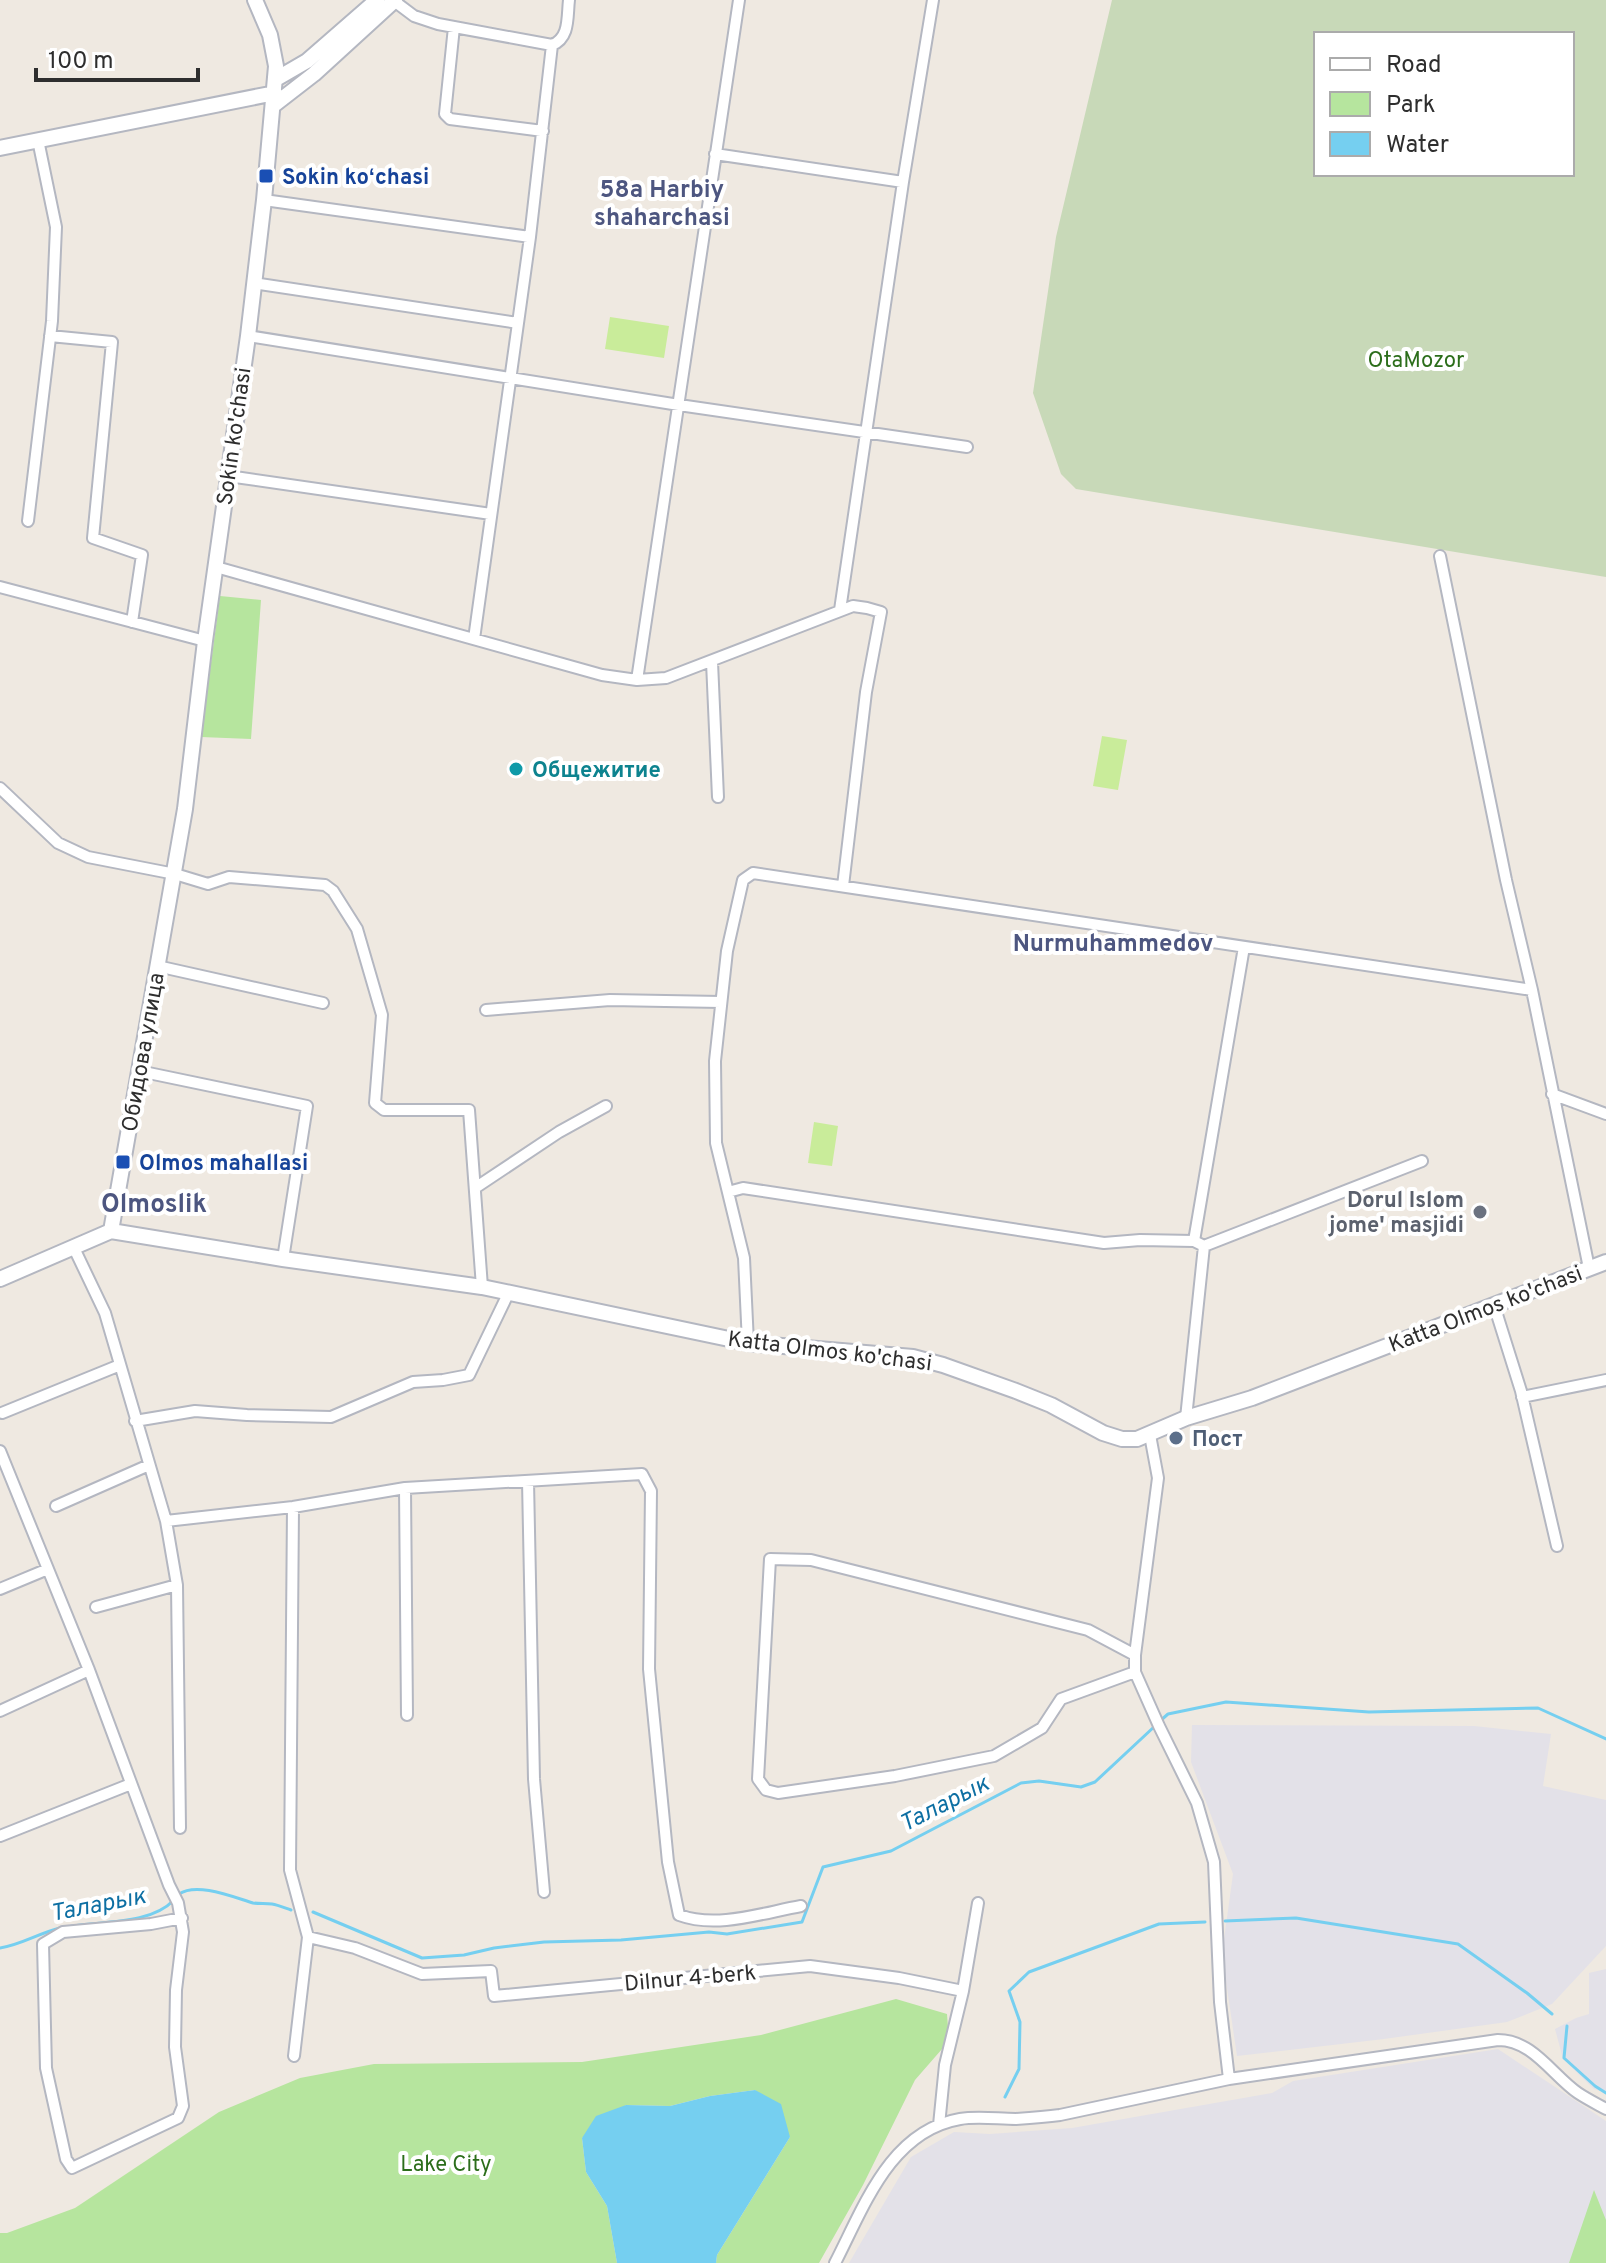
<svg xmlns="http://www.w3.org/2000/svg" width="1606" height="2263" font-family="Overpass,sans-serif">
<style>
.industrial{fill:#e3e1e8}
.green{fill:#b6e59e}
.cemetery{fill:#c8d9b8;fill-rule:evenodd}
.pitch{fill:#c9ec9a}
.water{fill:#75cff0}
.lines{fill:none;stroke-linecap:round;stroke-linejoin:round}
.stream{stroke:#75cff0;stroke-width:3}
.street-casing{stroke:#b4b7c1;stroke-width:14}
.secondary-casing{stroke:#b4b7c1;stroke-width:18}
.street{stroke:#fff;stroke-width:10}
.secondary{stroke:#fff;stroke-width:14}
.transit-dot{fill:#1a4fb4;stroke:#fff;stroke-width:3}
.culture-dot{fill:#0f9aa8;stroke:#fff;stroke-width:3}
.worship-dot{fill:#6b7280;stroke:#fff;stroke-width:3}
.service-dot{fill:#5c6f8a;stroke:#fff;stroke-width:3}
.labels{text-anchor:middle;stroke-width:8;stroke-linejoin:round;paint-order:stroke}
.transit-label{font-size:22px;font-weight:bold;fill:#164399;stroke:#fff;text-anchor:start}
.park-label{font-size:22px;fill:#2c6e1b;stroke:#fff}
.street-label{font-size:22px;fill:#2e2e2e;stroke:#fff}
.culture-label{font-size:22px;font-weight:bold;fill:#0d838f;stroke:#fff;text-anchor:start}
.worship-label{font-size:22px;font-weight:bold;fill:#5b616d;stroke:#fff;text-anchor:end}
.service-label{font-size:22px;font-weight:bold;fill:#4e5e75;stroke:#fff;text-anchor:start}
.neighbourhood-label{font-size:24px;font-weight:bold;fill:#4d5680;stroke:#fff}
.water-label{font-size:24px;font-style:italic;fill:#0d6fa3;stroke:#fff}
.quarter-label{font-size:26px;font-weight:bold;fill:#4d5680;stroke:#fff}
</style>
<rect width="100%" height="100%" fill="#efe9e1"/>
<path class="industrial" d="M1192,1725l282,1 77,8 -8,52 63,14v146l-54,58 -45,18 -123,17 -147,17 -15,-102 11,-80 -42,-112z
M1606,1969v124l-12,-4 -31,-30 -8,-30 21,-11 13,-4v-41z
M1498,2049l108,72v107l-5,35h-752l62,-106 43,-25 36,2 82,-6 200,-35 21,-12z"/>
<path class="green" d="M220,596l41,4 -10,139 -50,-2z
M896,1999l51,15 2,27 -34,39 -52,105 -44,78h-103l1,-8 73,-118 -35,-47 -45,6 -40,10 -44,-1 -44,33 4,34 21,34 10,57h-617v-30h7l68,-25 144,-96 81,-34 74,-14 208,-2 179,-27z
M1594,2190l12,30v43h-37z"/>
<path class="cemetery" d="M1112,0h494v577l-530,-88 -15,-15 -28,-81 23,-156zM1316,34h256v140h-256z"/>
<path class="pitch" d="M610,317l59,9 -5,32 -59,-9z
M1102,736l25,4 -9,50 -25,-4z
M814,1122l24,4 -6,40 -24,-3z"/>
<path class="water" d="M755,2090l26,14 9,33 -73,118 -1,8h-99l-10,-57 -21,-34 -4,-34 14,-22 30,-11 44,1 40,-10z"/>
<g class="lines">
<path class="stream" d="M1160,1721l8,-7 58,-12 143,10 169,-4 68,31
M179,1894c18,-12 54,3 74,9 7,1 13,0 19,1 6,1 13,4 19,6
M313,1912l109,46 42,-3 30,-7 50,-6 77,-2 88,-8 18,2 75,-12 21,-55 68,-16 130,-68 18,-2 42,6 14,-5 60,-56
M1225,1921l71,-3 162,26 69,49 25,21
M0,1948c21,-3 39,-15 60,-20 35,-8 88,-1 114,-28
M1567,2026l-3,32 31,28 11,7
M1005,2097l14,-28 1,-47 -11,-31 20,-19 130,-48 46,-2"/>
<defs>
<path id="street" d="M394,1l20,15 24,8 114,21 -22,192 -56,402
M454,27l-9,87 5,5 93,12
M552,45c18,-7 15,-28 17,-45
M715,154l188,28
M264,200l266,37
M253,283l265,40
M50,336l62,6 -19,196 49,17 -10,67
M248,336l431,69 288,42
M228,476l263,38
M28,521l24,-200 4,-94 -18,-87
M1440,556l66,324 26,110 57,278
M216,567l386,108 35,5 29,-2 187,-72 14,2 14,4 -15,80 -23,194
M0,587l205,54
M840,610l63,-428 30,-182
M712,662l6,135
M637,680l102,-680
M0,788l58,55 30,14 87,17 33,10 21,-7 96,8 8,6 24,38 25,86 -7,88 9,7h85l13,177
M157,966l166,37
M486,1010l124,-10 111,2
M139,1071l168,35 -24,153
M1552,1094l54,20
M475,1188l84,-56 47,-26
M728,1192l15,-4 361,55 36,-3 54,1 50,-294
M1194,1241l10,5 218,-85
M73,1246l32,67 61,208 11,64 3,243
M1494,1305l27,86 36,155
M748,1343l-4,-85 -28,-115 -1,-82 12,-110 16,-71 10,-7 779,117
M1522,1397l84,-17
M2,1413l118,-48
M1186,1418l18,-172
M135,1421l60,-10 52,4 84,2 82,-35 30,-2 26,-5 40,-83
M1150,1435l8,43 -23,177v17l24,54 38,77 17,59 6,140 9,77
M0,1451l89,219 80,215 9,18 5,29 -7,58 -1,57 8,59 -5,12 -106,50 -6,-9 -20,-91 -3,-124 20,-12 88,-8 31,-6
M528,1481l6,298 10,113
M405,1488l2,227
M56,1506l93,-41
M293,1507l-3,363 18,67 -14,119
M166,1521l127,-14 112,-19 237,-14 9,17 -2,178 19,193 11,53c38,14 83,-2 122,-9
M0,1589l48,-20
M96,1607l81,-22
M1135,1655l-47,-25 -277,-70 -41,-1 -12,220 8,11 12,3 117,-17 99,-20 48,-28 19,-29 74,-27
M0,1711l89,-41
M0,1836l131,-52
M308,1937l47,11 67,26 69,-3 3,25 316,-30 89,12 64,13 -18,74 -6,60
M963,1991l15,-88
M835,2263c29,-56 55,-132 125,-144 18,-3 38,0 56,0 15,-1 29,-2 44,-4l169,-36 269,-39c35,0 54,35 80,53 9,6 19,11 28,16"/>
<path id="secondary" d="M276,79l31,-18 70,-61
M274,105l40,-31 81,-74
M0,148l275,-55
M111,1231l172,28 199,28 266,56 165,14 30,8 73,26 35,14 52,28 19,6h15l49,-21 66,-20 354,-136
M111,1231l74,-422 20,-168 43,-305 16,-136 12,-134 -6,-31 -15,-35
M0,1279l111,-48"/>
</defs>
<use href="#street" class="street-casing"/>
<use href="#secondary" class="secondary-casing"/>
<use href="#street" class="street"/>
<use href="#secondary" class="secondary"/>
</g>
<g class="transit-dot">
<rect x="258" y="168" width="16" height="16" rx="4"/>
<rect x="115" y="1154" width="16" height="16" rx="4"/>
</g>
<circle class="culture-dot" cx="516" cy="769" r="8"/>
<circle class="worship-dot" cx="1480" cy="1212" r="8"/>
<circle class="service-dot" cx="1176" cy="1438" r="8"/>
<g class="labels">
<g class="transit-label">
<text x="282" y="184">Sokin koʻchasi</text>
<text x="139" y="1170">Olmos mahallasi</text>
</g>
<g class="park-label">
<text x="1416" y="367">OtaMozor</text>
<text x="446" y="2171">Lake City</text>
</g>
<g class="street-label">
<text transform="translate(233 436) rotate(-82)" y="8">Sokin ko'chasi</text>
<text transform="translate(142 1052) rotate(-80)" y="8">Обидова улица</text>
<text transform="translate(1485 1308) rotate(-21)" y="8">Katta Olmos ko'chasi</text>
<text transform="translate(830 1350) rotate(7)" y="8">Katta Olmos ko'chasi</text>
<text transform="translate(690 1977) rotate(-5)" y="8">Dilnur 4-berk</text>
</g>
<g class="culture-label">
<text x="532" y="777">Общежитие</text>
</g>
<g class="worship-label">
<text x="1464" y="1207">Dorul Islom<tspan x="1464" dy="25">jome' masjidi</tspan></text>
</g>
<g class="service-label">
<text x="1192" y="1446">Пост</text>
</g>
<g class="neighbourhood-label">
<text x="662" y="197">58a Harbiy<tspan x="662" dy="28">shaharchasi</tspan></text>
<text x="1113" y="951">Nurmuhammedov</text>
</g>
<g class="water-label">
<text transform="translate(944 1803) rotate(-27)" y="8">Таларык</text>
<text transform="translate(98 1904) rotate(-11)" y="8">Таларык</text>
</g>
<g class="quarter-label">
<text x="154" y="1212">Olmoslik</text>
</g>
</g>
<rect x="1314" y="32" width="260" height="144" fill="#ffffff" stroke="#ababab" stroke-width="2"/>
<rect x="1330" y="58" width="40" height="12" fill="#ffffff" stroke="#ababab" stroke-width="2"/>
<text x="1386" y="72" font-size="24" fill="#2e2e2e">Road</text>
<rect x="1330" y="92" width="40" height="24" fill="#b6e59e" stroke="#ababab" stroke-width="2"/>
<text x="1386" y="112" font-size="24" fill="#2e2e2e">Park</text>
<rect x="1330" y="132" width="40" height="24" fill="#75cff0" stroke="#ababab" stroke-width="2"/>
<text x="1386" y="152" font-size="24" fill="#2e2e2e">Water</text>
<path d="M36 68v12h162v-12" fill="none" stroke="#2e2e2e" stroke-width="4"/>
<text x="48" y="68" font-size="24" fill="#2e2e2e" stroke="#ffffff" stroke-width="6" paint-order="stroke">100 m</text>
</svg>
